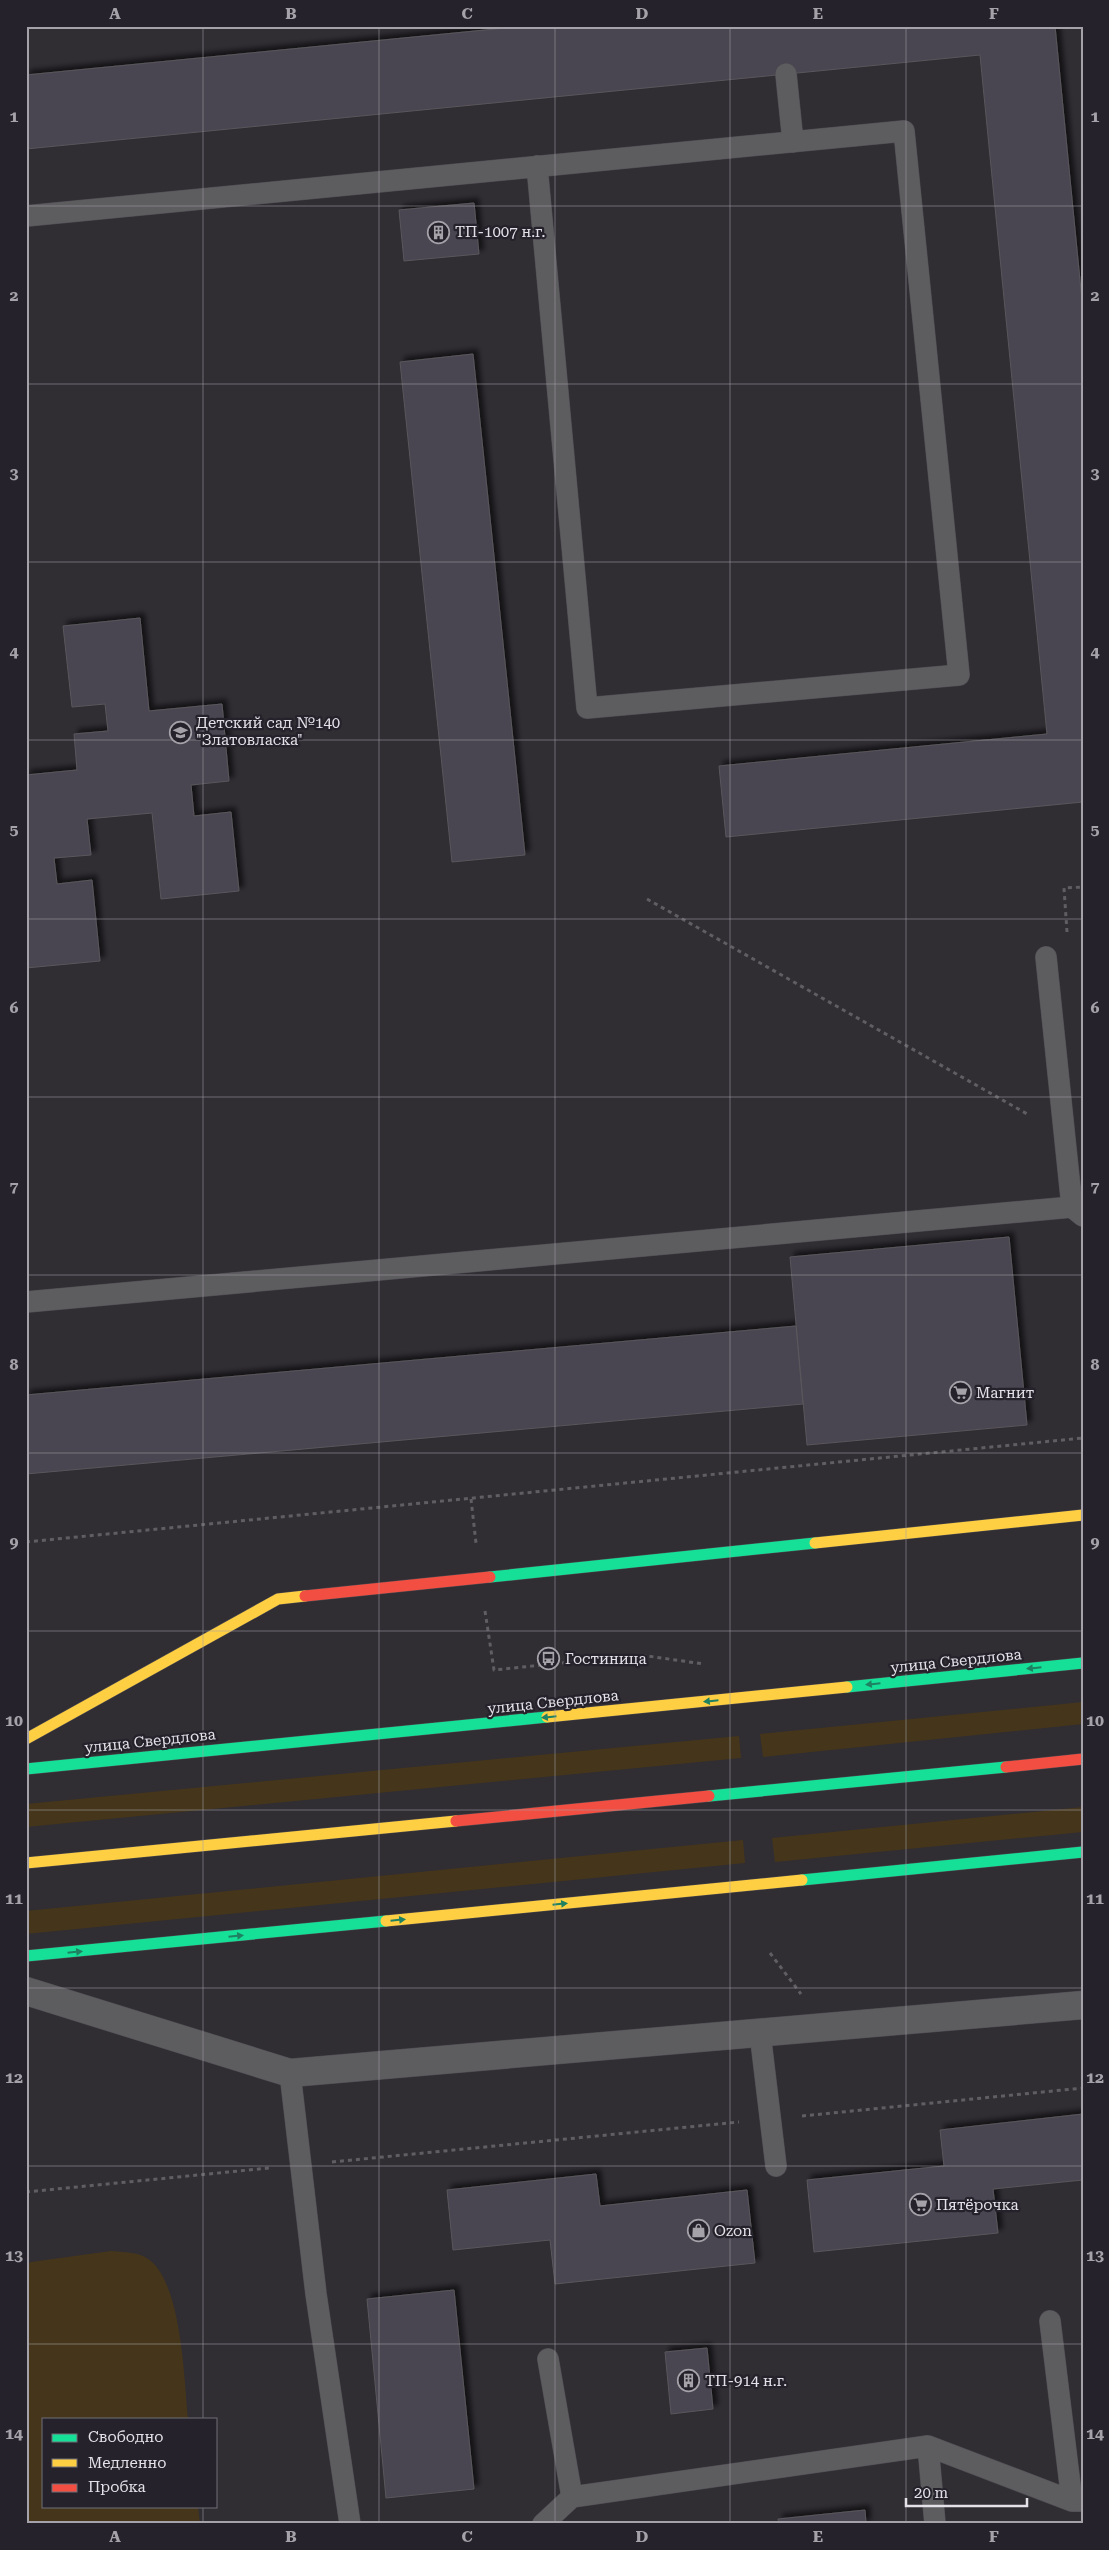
<svg xmlns="http://www.w3.org/2000/svg" width="1109" height="2550" font-family="'Roboto Serif',serif">
<style>
.green{fill:#45361b}
.building{fill:#4a4551;stroke:#5a575c;filter:url(#shadow)}
.lines{fill:none;stroke-linecap:round;stroke-linejoin:round}
.lane-casing{stroke:#4d4b50;stroke-width:22}
.street-casing{stroke:#4d4b50;stroke-width:29}
.fast-casing{stroke:#4d4b50;stroke-width:12}
.slow-casing{stroke:#4d4b50;stroke-width:12}
.jam-casing{stroke:#4d4b50;stroke-width:12}
.path{stroke:#605e63;stroke-width:3;stroke-dasharray:4 4;stroke-linecap:butt}
.lane{stroke:#5d5c5f;stroke-width:21}
.street{stroke:#5d5c5f;stroke-width:28}
.fast{stroke:#16e098;stroke-width:11}
.slow{stroke:#ffcf43;stroke-width:11}
.jam{stroke:#f24e42;stroke-width:11}
.oneway{fill:#1e8162}
.grid{fill:none;stroke:#a5a2a9;stroke-width:1;stroke-opacity:0.55}
.labels{text-anchor:middle;stroke-width:4.5;stroke-linejoin:round;paint-order:stroke}
.poi-label{font-size:15px;fill:#e4e1e8;stroke:#25222b;text-anchor:start}
.street-label{font-size:15px;fill:#e4e1e8;stroke:#25222b}
.neatline{fill:none;stroke:#a5a2a9;stroke-width:2}
.grid-label{font-size:16px;text-anchor:middle;font-weight:bold;fill:#a5a2a9}
</style>
<defs>
<filter id="shadow"><feDropShadow dx="4.5" dy="-4.5" stdDeviation="2.5" flood-color="#0009"/></filter>
</defs>
<rect width="100%" height="100%" fill="#302d33"/>
<path class="green" d="M1083,1702v22l-320,33 -3,-23z
M739,1736l2,22 -715,69v-23z
M1083,1807v25l-308,30 -3,-24z
M743,1840l2,23 -719,71v-23z
M111,2251c10,1 25,1 34,6 37,19 39,123 43,162h-144v87h154l2,18h-174v-259l5,-3z"/>
<path class="building" d="M526,26h529l28,285v491l-357,35 -7,-71 328,-32 -67,-679 -954,94v-74z
M474,203l5,51 -75,7 -5,-51z
M473,354l52,501 -73,7 -52,-500z
M140,618l9,93 73,-7 7,77 -38,4 3,31 37,-4 8,79 -78,8 -9,-86 -65,6 4,36 -37,3 3,26 35,-4 8,81 -74,7v-193l51,-5 -3,-36 34,-3 -3,-27 -33,3 -9,-81z
M1009,1237l18,188 -220,20 -17,-188z
M796,1326l7,78 -777,70v-79z
M1083,2114v66l-90,9 5,44 -184,19 -7,-72 137,-14 -4,-36z
M596,2174l4,32 147,-16 8,73 -200,21 -5,-44 -97,10 -6,-60z
M454,2290l20,199 -88,9 -19,-199z
M707,2348l6,61 -42,5 -6,-62z
M865,2510l1,14h-87l-1,-5z"/>
<g class="lines">
<defs>
<path id="lane" d="M786,74l7,68
M26,216l878,-85 55,544 -372,33 -50,-542
M1046,957l26,250
M26,1302l1046,-95 11,9
M760,2033l16,133
M290,2073l26,221 34,230
M1050,2321l22,180
M548,2359l24,138 356,-51 144,55h11
M928,2446l7,78
M543,2524l29,-27"/>
<path id="street" d="M26,1991l264,82 793,-68"/>
<path id="fast" d="M490,1577l325,-34
M847,1687l236,-24
M26,1769l521,-52
M709,1796l297,-29
M802,1880l281,-28
M26,1956l360,-35"/>
<path id="slow" d="M815,1543l268,-28
M547,1717l300,-30
M26,1739l252,-140 27,-3
M26,1863l430,-42
M386,1921l416,-41"/>
<path id="jam" d="M305,1596l185,-19
M1006,1767l77,-8
M456,1821l253,-25"/>
</defs>
<use href="#lane" class="lane-casing"/>
<use href="#street" class="street-casing"/>
<use href="#fast" class="fast-casing"/>
<use href="#slow" class="slow-casing"/>
<use href="#jam" class="jam-casing"/>
<path class="path" d="M647,899l382,216
M1067,932l-3,-44 19,-1
M471,1499l5,44
M26,1542l1057,-104
M485,1611l9,59 146,-15 64,9
M770,1953l31,41
M802,2116l281,-28
M332,2162l407,-40
M26,2192l243,-24"/>
<use href="#lane" class="lane"/>
<use href="#street" class="street"/>
<use href="#fast" class="fast"/>
<use href="#slow" class="slow"/>
<use href="#jam" class="jam"/>
</g>
<defs><path id="oneway-solid" d="M-6-.8H1V-3.2L6.5 0L1 3.2V.8H-6Z" transform="scale(1.25)"/></defs>
<g class="oneway">
<use href="#oneway-solid" transform="translate(1034 1668) rotate(174)"/>
<use href="#oneway-solid" transform="translate(873 1684) rotate(174)"/>
<use href="#oneway-solid" transform="translate(711 1701) rotate(174)"/>
<use href="#oneway-solid" transform="translate(549 1717) rotate(174)"/>
<use href="#oneway-solid" transform="translate(560 1904) rotate(-6)"/>
<use href="#oneway-solid" transform="translate(398 1920) rotate(-6)"/>
<use href="#oneway-solid" transform="translate(236 1936) rotate(-6)"/>
<use href="#oneway-solid" transform="translate(75 1952) rotate(-6)"/>
</g>
<path class="grid" d="M203,26v2393M379,26v2498M555,26v2498M730,26v2498M906,26v2498M26,206h1057M26,384h1057M26,562h1057M26,740h1057M26,919h1057M26,1097h1057M26,1275h1057M26,1453h1057M26,1631h1057M26,1810h1057M26,1988h1057M26,2166h1057M26,2344h1057M203,2506v18"/>
<defs>
<symbol id="building-ring" viewBox="-11 -11 22 22"><circle r="9.5" fill="#25222b" stroke="#a5a2a9" stroke-width="1.5"/><path d="M-4-6H4V6H1V3H-1V6H-4ZM-2.5-4.3h1.7v1.8h-1.7ZM.8-4.3h1.7v1.8H.8ZM-2.5-1h1.7V.8h-1.7ZM.8-1h1.7V.8H.8Z" fill="#a5a2a9"/></symbol>
<symbol id="school-ring" viewBox="-11 -11 22 22"><circle r="9.5" fill="#25222b" stroke="#a5a2a9" stroke-width="1.5"/><path d="M0-5L7-2L0 1L-7-2ZM-4 1L0 2.5L4 1V4Q0 6-4 4Z" fill="#a5a2a9"/></symbol>
<symbol id="supermarket-ring" viewBox="-11 -11 22 22"><circle r="9.5" fill="#25222b" stroke="#a5a2a9" stroke-width="1.5"/><path d="M-6-5.5h2.5l.6 2H6L4.5 2H-2.5L-4.4-4H-6ZM-1.5 3.2a1.3 1.3 0 1 0 .1 0ZM3 3.2a1.3 1.3 0 1 0 .1 0Z" fill="#a5a2a9"/></symbol>
<symbol id="bus-ring" viewBox="-11 -11 22 22"><circle r="9.5" fill="#25222b" stroke="#a5a2a9" stroke-width="1.5"/><path d="M-5-6H5V4H4V6H2V4H-2V6H-4V4H-5ZM-3.5-4V0h7V-4ZM-3.5 1.2v1.5H-2V1.2ZM2 1.2v1.5H3.5V1.2Z" fill="#a5a2a9"/></symbol>
<symbol id="shop-ring" viewBox="-11 -11 22 22"><circle r="9.5" fill="#25222b" stroke="#a5a2a9" stroke-width="1.5"/><path d="M-5-2.5h2.3a2.7 3.5 0 0 1 5.4 0H5L5.5 6h-11ZM-1.5-2.5h3a1.5 2.3 0 0 0-3 0Z" fill="#a5a2a9"/></symbol>
</defs>
<g fill-rule="evenodd">
<use href="#building-ring" x="426" y="220" width="25" height="25"/>
<use href="#school-ring" x="168" y="720" width="25" height="25"/>
<use href="#supermarket-ring" x="948" y="1380" width="25" height="25"/>
<use href="#bus-ring" x="536" y="1646" width="25" height="25"/>
<use href="#supermarket-ring" x="908" y="2192" width="25" height="25"/>
<use href="#shop-ring" x="686" y="2218" width="25" height="25"/>
<use href="#building-ring" x="676" y="2368" width="25" height="25"/>
</g>
<g class="labels">
<g class="poi-label">
<text x="455" y="237">ТП-1007 н.г.</text>
<text x="196" y="728">Детский сад №140<tspan x="196" dy="17">"Златовласка"</tspan></text>
<text x="976" y="1398">Магнит</text>
<text x="565" y="1664">Гостиница</text>
<text x="936" y="2210">Пятёрочка</text>
<text x="714" y="2236">Ozon</text>
<text x="705" y="2386">ТП-914 н.г.</text>
</g>
<g class="street-label">
<text transform="translate(956 1661) rotate(-6)" y="5">улица Свердлова</text>
<text transform="translate(553 1702) rotate(-6)" y="5">улица Свердлова</text>
<text transform="translate(150 1741) rotate(-6)" y="5">улица Свердлова</text>
</g>
</g>
<rect width="1109" height="2550" fill="none" stroke="#25222b" stroke-width="55"/>
<rect x="42" y="2418" width="175" height="90" fill="#25222b" stroke="#716e77"/>
<rect x="52" y="2434" width="25" height="8" fill="#16e098" stroke="#716e77"/>
<text x="88" y="2442" font-size="15" fill="#e4e1e8">Свободно</text>
<rect x="52" y="2459" width="25" height="8" fill="#ffcf43" stroke="#716e77"/>
<text x="88" y="2468" font-size="15" fill="#e4e1e8">Медленно</text>
<rect x="52" y="2484" width="25" height="8" fill="#f24e42" stroke="#716e77"/>
<text x="88" y="2492" font-size="15" fill="#e4e1e8">Пробка</text>
<path d="M906 2498v8h121v-8" fill="none" stroke="#e4e1e8" stroke-width="2.5"/>
<text x="914" y="2498" font-size="15" fill="#e4e1e8" stroke="#25222b" stroke-width="4" paint-order="stroke">20 m</text>
<rect x="28" y="28" width="1054" height="2494" class="neatline"/>
<g class="grid-label">
<text x="115" y="19">A</text>
<text x="291" y="19">B</text>
<text x="467" y="19">C</text>
<text x="642" y="19">D</text>
<text x="818" y="19">E</text>
<text x="994" y="19">F</text>
<text x="14" y="122">1</text>
<text x="1095" y="122">1</text>
<text x="14" y="301">2</text>
<text x="1095" y="301">2</text>
<text x="14" y="479">3</text>
<text x="1095" y="479">3</text>
<text x="14" y="657">4</text>
<text x="1095" y="657">4</text>
<text x="14" y="835">5</text>
<text x="1095" y="835">5</text>
<text x="14" y="1013">6</text>
<text x="1095" y="1013">6</text>
<text x="14" y="1192">7</text>
<text x="1095" y="1192">7</text>
<text x="14" y="1370">8</text>
<text x="1095" y="1370">8</text>
<text x="14" y="1548">9</text>
<text x="1095" y="1548">9</text>
<text x="14" y="1726">10</text>
<text x="1095" y="1726">10</text>
<text x="14" y="1904">11</text>
<text x="1095" y="1904">11</text>
<text x="14" y="2083">12</text>
<text x="1095" y="2083">12</text>
<text x="14" y="2261">13</text>
<text x="1095" y="2261">13</text>
<text x="14" y="2439">14</text>
<text x="1095" y="2439">14</text>
<text x="115" y="2542">A</text>
<text x="291" y="2542">B</text>
<text x="467" y="2542">C</text>
<text x="642" y="2542">D</text>
<text x="818" y="2542">E</text>
<text x="994" y="2542">F</text>
</g>
</svg>
